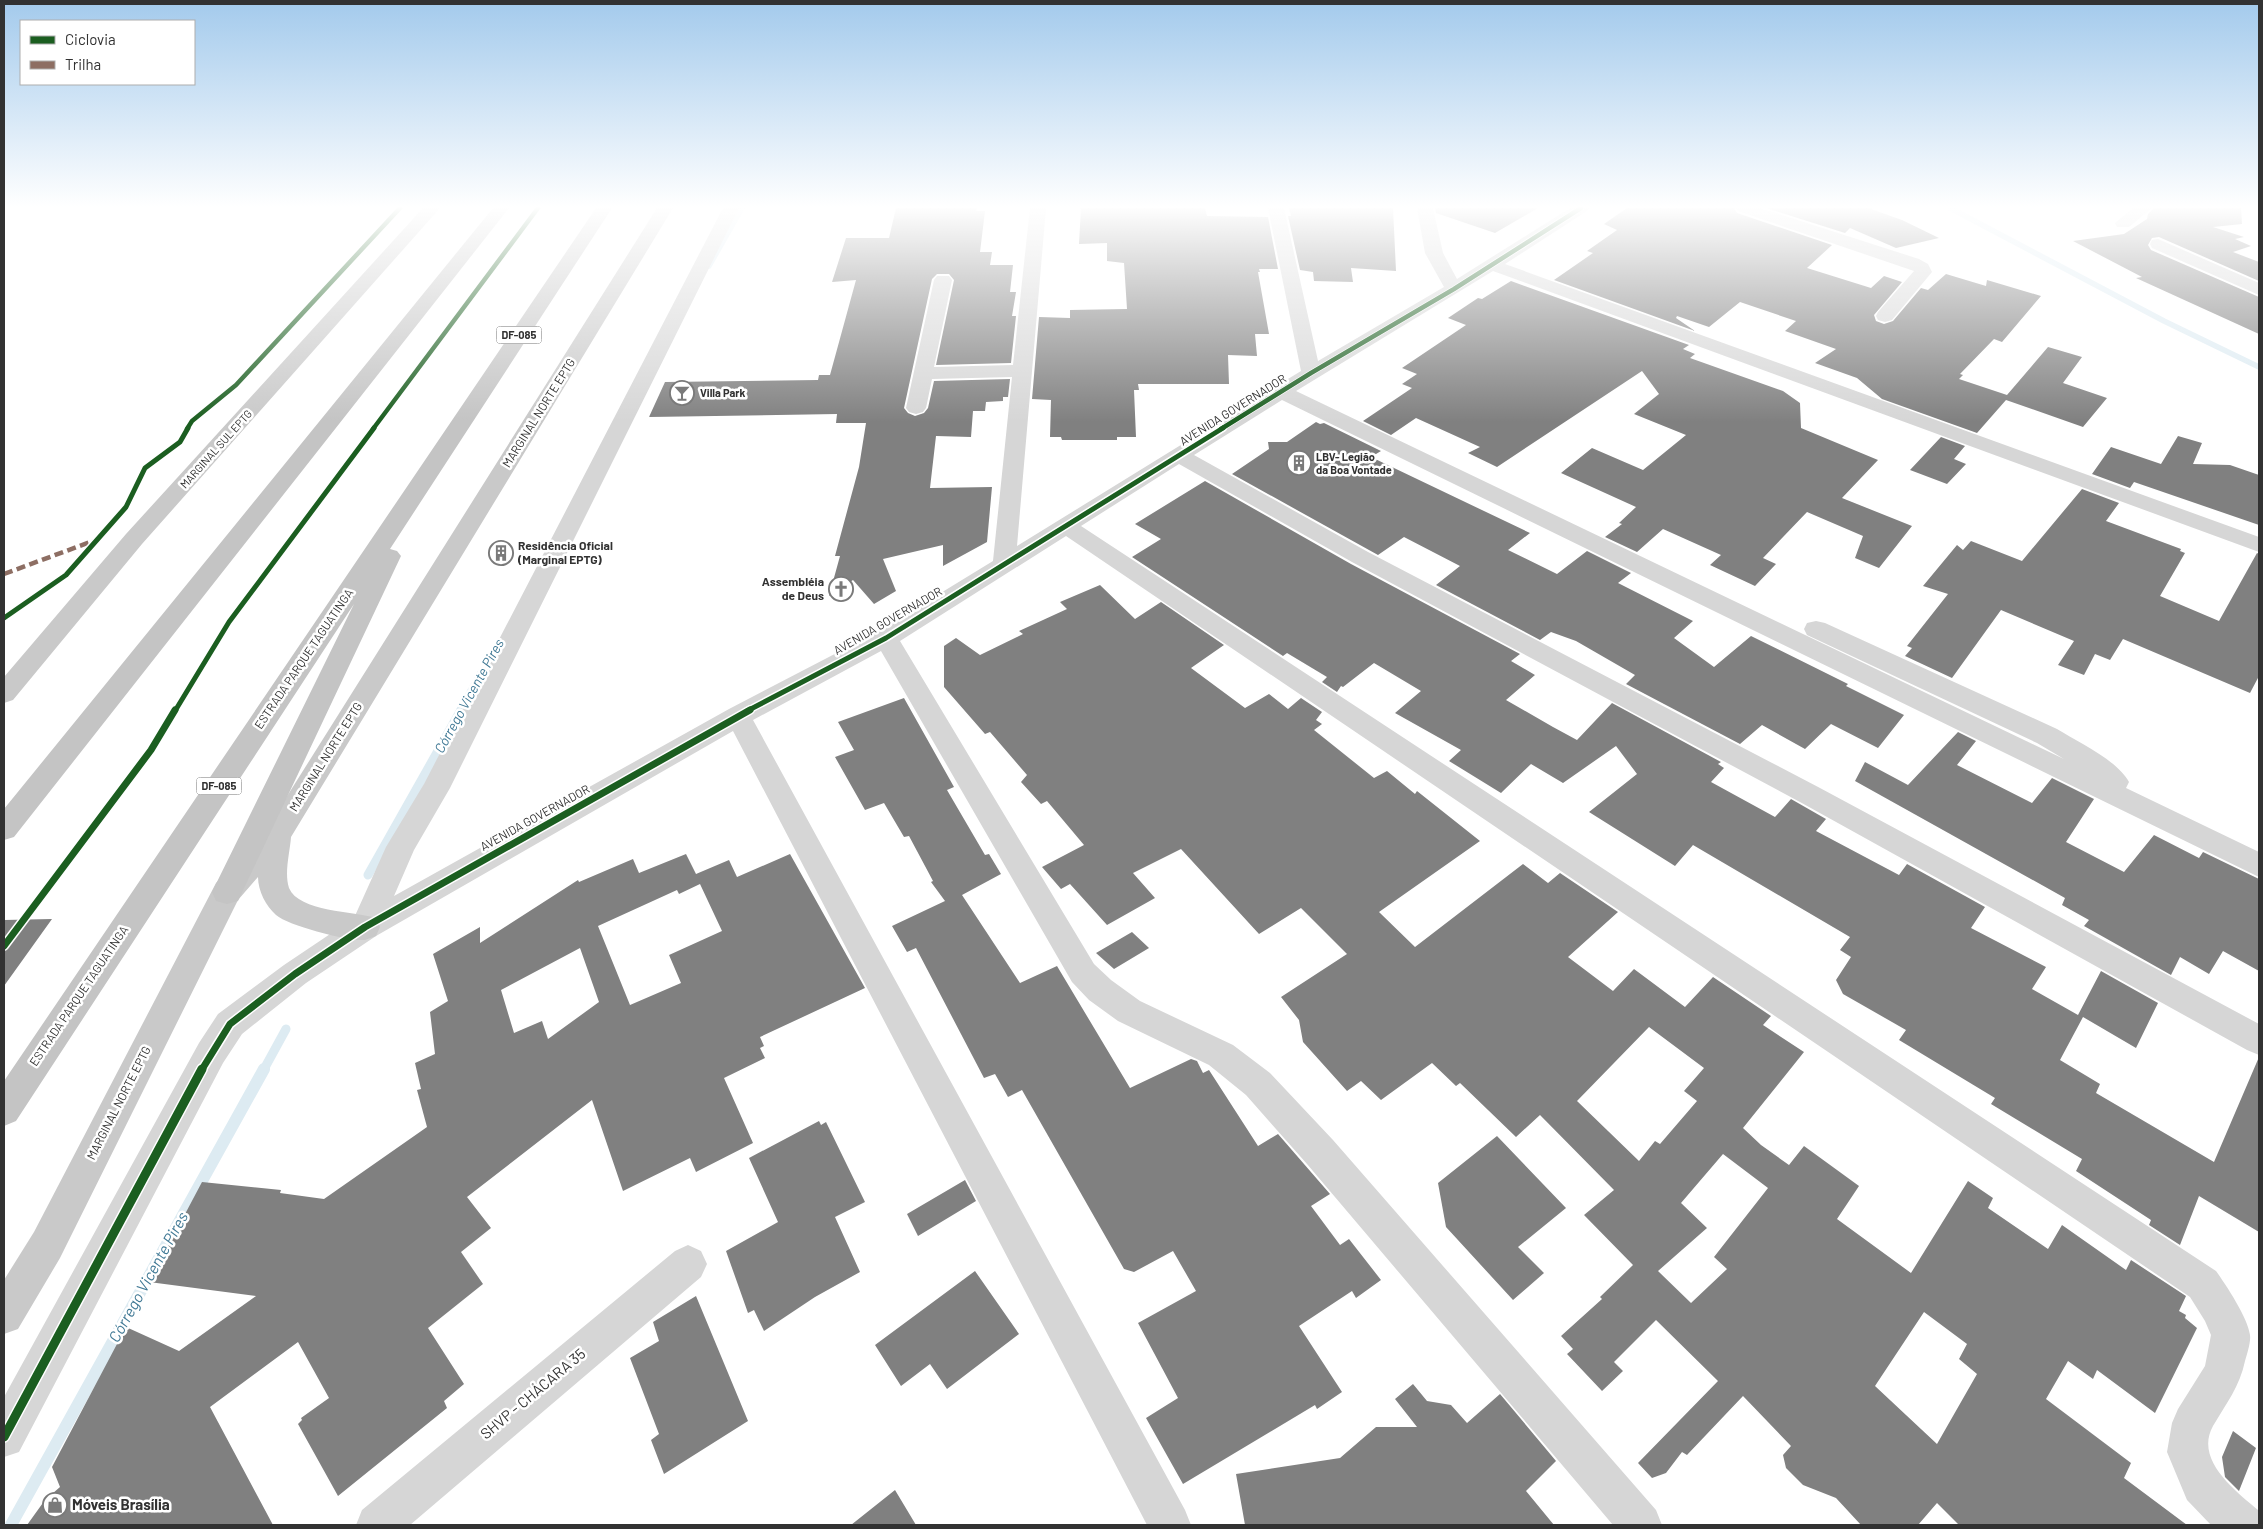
<svg xmlns="http://www.w3.org/2000/svg" width="2263" height="1529" font-family="Barlow,sans-serif">
<style>
.lines{fill:none;stroke-linecap:round;stroke-linejoin:round}
.stream-far3{stroke:#ddebf2;stroke-width:5.5}
.stream-far2{stroke:#ddebf2;stroke-width:8}
.stream-far1{stroke:#ddebf2;stroke-width:9}
.stream{stroke:#ddebf2;stroke-width:12}
.building{fill:#808080;fill-rule:evenodd}
.minor{fill:#d6d6d6;fill-rule:evenodd}
.major{fill:#c9c9c9;fill-rule:evenodd}
.highway{fill:#c4c4c4;fill-rule:evenodd}
.quiet{stroke:#8d6e63;stroke-width:4.5;stroke-dasharray:9 4.5;stroke-linecap:butt}
.cycleway-far3-casing{stroke:#fff;stroke-width:6}
.cycleway-far2-casing{stroke:#fff;stroke-width:8}
.cycleway-far1-casing{stroke:#fff;stroke-width:10}
.cycleway-casing{stroke:#fff;stroke-width:12}
.cycleway-far3{stroke:#1b5e20;stroke-width:4.5}
.cycleway-far2{stroke:#1b5e20;stroke-width:5}
.cycleway-far1{stroke:#1b5e20;stroke-width:7}
.cycleway{stroke:#1b5e20;stroke-width:9}
.labels{text-anchor:middle;stroke-width:5;stroke-linejoin:round;paint-order:stroke}
.shield{fill:#fff;stroke:#707070;stroke-width:1}
.shield-label{font-size:11px;font-weight:bold;fill:#323232}
.far-poi-label{font-size:11px;font-weight:bold;fill:#323232;stroke:#fff;text-anchor:start}
.far-street-label{font-size:11px;fill:#323232;stroke:#fff}
.street-label{font-size:12px;fill:#323232;stroke:#fff}
.poi-label{font-size:12px;font-weight:bold;fill:#323232;stroke:#fff;text-anchor:start}
.water-label{font-size:14px;font-style:italic;fill:#407995;stroke:#fff}
.near-street-label{font-size:15px;fill:#323232;stroke:#fff}
.near-poi-label{font-size:15px;font-weight:bold;fill:#323232;stroke:#fff;text-anchor:start}
.near-water-label{font-size:16px;font-style:italic;fill:#407995;stroke:#fff}
</style>
<rect width="100%" height="100%" fill="#fff"/>
<g class="lines">
<path class="stream-far3" d="M1950,208l214,113 95,46
M709,266l33,-58"/>
<path class="stream-far2" d="M460,711l22,-39"/>
<path class="stream-far1" d="M368,875l93,-165
M263,1071l23,-42"/>
<path class="stream" d="M11,1525l253,-456"/>
</g>
<path class="building" d="M896,208h81l-1,3h9l-5,41h12l-2,13h23l-3,27h6l-4,24h4l-5,47 -75,2 18,-85 -5,-6h-12l-5,5 -28,129 4,5 7,3 9,-3 4,-5 6,-27 76,-2 -2,18h-5v4l-17,1 -1,9h-12l-2,26 -35,-1 -6,52 62,-1 -5,55 -44,24v-21l-60,14 13,32 -22,13 -21,-24 -24,16 11,-40h-5l24,-89 7,-44h-30l1,-9 -188,3 16,-35 153,-2 1,-5h11l26,-95 -24,2 14,-44h43z
M1081,208h124l2,8 61,1 10,52h-19l1,3h-2l11,62h-14l2,22 -29,-1 1,29h-91l1,6h-5l2,47h-19v3h-55l-1,-3h-11l1,-37 -19,-1 7,-82 31,1v-8l57,-1 -3,-46 -17,-2v-18l-28,1z
M1289,208h104l3,63 -45,-3 2,14 -39,-1 -1,-9 -13,-2 -12,-54h3z
M1435,208h103l-43,25 -59,-20z
M1627,208h107l3,5 95,32 -25,23 64,20 13,-12 18,6 -28,33 2,6 8,3 9,-3 28,-33 7,2 18,-16 40,12 1,-6 54,16 -39,46 -8,-3 -34,35 3,1 -4,4 48,16 41,-48 34,10 -19,26 44,15 -24,29 -77,-27 -29,33 -95,-34 -25,-21 -42,-15 21,-14 -51,-18 11,-10 -56,-19 -31,25 -32,-11 -1,2 19,13 -141,-51 39,-27 -6,-2 30,-21 -13,-6z
M1766,208h106l-1,1 31,11 37,18 -43,10 -46,-20 -5,5z
M2154,208h87l1,16 -29,3 31,10 -9,2 16,7 -18,6 26,10v19l-100,-44 -7,1 -4,7 3,5 108,47v37l-123,-56 6,-1 -69,-36 51,-7 23,-15 1,-5z
M1511,281l178,64 -6,4 12,5 -5,4 93,33 17,12 1,25 77,32 -36,38 70,28 -33,42 -24,-10 8,-22 -56,-24 -44,46 13,6 -21,22 -45,-21 11,-10 -58,-26 -26,23 -32,-15 17,-13 -3,-1 17,-16 -75,-34 31,-25 51,22 43,-35 -52,-21 25,-20 -17,-23 -145,96 -29,-14 12,-6 -64,-29 -25,17 -28,-14 49,-33 -10,-4 15,-10 -15,-6 64,-43 -18,-7 30,-20 4,1z
M1316,422l4,2 4,-1 57,28 -10,6 159,76 -22,17 49,24 30,-23 44,22 -13,10 75,38 -19,17 40,29 37,-31 97,48 -2,2 58,29 -26,33 -47,-24 -26,25 -43,-24 -22,19 -114,-60 9,-9 -59,-34 -25,-9 -11,8 -104,-55 24,-19 -56,-29 -26,18 -146,-81 37,-25 -1,-7h19z
M2178,436l24,7 -9,21 37,1 29,10v50l-125,-43 -4,6 -38,-14 19,-27 50,17z
M1941,437l24,9 -11,13 12,5 -19,20 -37,-14z
M1205,481l146,83 169,90 -9,7 24,14 -29,25 47,27 24,13 35,-37 109,59 -3,2 6,4 -13,14 64,35 16,-18 35,20 -10,12 83,44 8,-11 78,43 -14,21 75,39 -14,22 46,26 23,-44 57,32 -22,45 -53,-31 -23,43 40,24 -4,9 118,69 45,-105v175l-60,-36 -19,49 -31,-20 2,-5 -75,-49 6,-12 -91,-55 4,-6 -96,-58 7,-10 -63,-36 -7,-14 15,-23 -11,-7 10,-13 -157,-92 -18,21 -86,-54 48,-38 -21,-28 -53,37 -32,-19 -30,29 -52,-32 12,-11 -66,-37 26,-22 -47,-28 -31,24 -2,-1 -4,6 -15,-10 5,-5 -40,-24 -4,3 -151,-99 29,-18 -26,-15z
M2082,489l37,14 -13,18 75,28 -1,2 5,2 -25,43 59,25 38,-68 2,1v122l-9,17 -127,-54 -13,21 -15,-6 -11,21 -26,-10 16,-24 -73,-31 -49,68 -47,-22 7,-8 -5,-2 41,-52 -25,-8 34,-41 6,5 8,-9 51,20z
M1100,585l35,34 26,-17 63,43 -33,23 54,40 24,-14 19,15 13,-11 21,14 -6,8 6,4 -8,6 60,48 13,-7 28,23 2,-3 63,50 -101,71 36,35 108,-83 25,19 12,-10 58,39 -50,45 45,34 21,-22 51,38 28,-30 58,39 -8,9 41,27 -61,76 18,17 28,20 15,-19 55,40 -22,33 74,54 57,-92 25,17 -5,10 60,41 14,-24 64,45 5,-10 55,36 -7,15 7,4 -1,3 12,10 -42,85 -58,-43 -4,9 -25,-18 -22,38 85,64 -7,15 63,47h-228l-22,-22 -19,22h-57l-25,-27 -33,-13 -17,-17 -3,-13 8,-9 -48,-50 -56,59 -5,-3 -16,21 -14,5 -14,-15 80,-82 -62,-61 -42,42 9,9 -21,20 -35,-37 6,-5 -12,-13 41,-37 -2,-2 33,-32 -49,-50 30,-25 -74,-75 -24,22 -56,-54 -4,3 -24,-23 -51,37 -20,-19 -14,10 -44,-49 -4,-22 -18,-23 66,-43 -46,-46 -42,26 -78,-85 -48,24 22,25 -48,27 -37,-41 -9,5 -19,-22 42,-22 -37,-44 -6,3 -20,-22 6,-7 -37,-43 -5,2 -41,-47v-41l12,-8 24,17 43,-21 -4,-3 48,-22 -7,-7zM1649,1027l55,41 -20,23 13,10 -37,43 -5,-3 -16,20 -62,-60zM1723,1154l45,34 -54,69 13,12 -36,34 -33,-32 49,-43 -26,-25zM1924,1312l43,32 -8,15 18,15 -40,70 -62,-58z
M904,698l50,89 -7,3 38,65 4,-1 12,20 -39,21 58,88 37,-17 73,122 61,-29 6,2 6,12 6,-3 49,76 20,-12 52,60 -19,12 29,39 9,-6 32,41 -25,18 -4,-7 -53,35 43,66 -25,17 -2,-4 -132,79 -37,-66 32,-20 -40,-75 58,-32 -23,-40 -39,21 -10,-3 -102,-179 -14,7 -13,-23 -11,4 -68,-130 -9,4 -15,-26 53,-25 -14,-19 2,-1 -24,-45 -5,1 -20,-34 -19,7 -30,-53 19,-7 -16,-28z
M1958,732l18,9 -19,24 75,38 20,-25 42,21 -28,43 58,30 30,-37 45,23 4,-6 56,27v92l-36,-20 -14,23 -29,-17 -9,18 -87,-49 5,-6 -27,-15 3,-7 -210,-117 10,-19 43,23z
M686,854l10,20 33,-14 8,17 53,-23 75,134 -105,49 4,9 -4,2 5,10 -41,20 29,65 -57,29 -6,-14 -67,33 -31,-91 -125,97 24,31 -30,24 22,32 -55,44 36,56 -20,17 3,7 -109,88 -40,-72 4,-4 -1,-2 28,-20 -31,-56 -88,65 63,118h-246l18,-25 15,-13 -8,-20 74,-140 53,24 77,-55 -107,-14 53,-100 79,8 -1,3 44,6 103,-72 -10,-37 4,-1 -6,-26 20,-9 -5,-42 18,-11 -15,-47 47,-27v16l98,-63 1,2 54,-23 6,14zM700,884l22,47 -53,24 12,28 -51,22 -32,-79 79,-36 2,4zM580,948l19,54 -51,37 -6,-18 -28,12 -13,-43z
M52,919l-48,67v-66z
M1132,932l17,16 -35,21 -18,-16z
M819,1121l2,4 5,-3 39,80 -30,15 25,55 -45,25 -51,34 -10,-21 -6,3 -22,-62 52,-29 -29,-64z
M1497,1136l69,72 -48,39 26,26 -31,27 -67,-73 -8,-44z
M965,1180l11,21 -58,35 -11,-22z
M975,1271l44,63 -72,55 -17,-25 -29,22 -26,-41z
M696,1296l52,125 -84,53 -13,-34 8,-6 -29,-76 29,-17 -6,-19z
M1413,1384l14,17 24,4 16,18 33,-29 56,67 -30,30 28,34h-309l-9,-51 104,-16 36,-31h41l-22,-28z
M2233,1431l23,17 -17,43 -14,-14 -3,-20z
M895,1490l21,35h-65z"/>
<g class="lines">
<path class="minor" d="M723,208h16l-289,580 -36,62 -20,46 335,-187 148,-77 116,-71 19,-184 -80,2 -6,29 -3,4 -7,2 -7,-2 -3,-4 28,-128 3,-4h12l3,4 -18,87 79,-2 17,-157h16l-29,338 284,-175 -33,-163h16l34,153 126,-74 -19,-34 -8,-45h16l10,45 14,26 113,-71h19l-2,3 -82,53 754,273v15l-766,-281 -197,120 768,368 -27,-16 -230,-108 -3,-6 3,-6 9,-2 9,2 232,106c21,13 60,31 72,53l-3,6 133,64v25l-977,-477 -88,55 174,97 452,236 439,236v31l-12,-5 -447,-248 -448,-240 -173,-98 -98,62 1135,745c10,14 32,47 34,64 1,7 -3,19 -5,26 -5,25 -19,43 -32,65 -19,34 23,65 45,84l1,15h-48l-24,-25 -20,-48 5,-29 6,-14 27,-43 6,-31 -6,-14 -15,-24 -1124,-761 -166,105 194,323 17,16 29,21 93,44 37,28 63,67 323,370 6,15h-49l-306,-361 -61,-69 -37,-30 -91,-44 -29,-21 -17,-18 -191,-331 -128,69 432,790 6,15h-44l-414,-794 -357,205 -70,47 -64,51 -19,29 -204,389 -15,5v-60l195,-354 19,-29 66,-49 70,-47 32,-71 38,-63z
M1736,208h24l159,51 9,5 4,8 -40,48 -7,2 -7,-2 -2,-4 2,-4 36,-41 -176,-60z
M2133,208h19l-23,19h-12l-2,-4z
M2158,239l101,44v12l-107,-47 -2,-4 2,-4z
M688,1245l13,6 6,13 -6,13 -291,248h-54l6,-15 313,-259z"/>
<path class="major" d="M423,208h17l-298,336 -129,156 -9,3v-26l122,-143z
M657,208h16l-382,629c-1,15 -7,36 -2,51 10,24 65,23 87,30l4,9 -4,9c-3,1 -8,3 -11,4 -18,1 -76,-14 -89,-25 -10,-9 -18,-24 -18,-38l-20,23 -178,358 -42,71 -14,5v-54l30,-48 182,-349 51,-55z"/>
<path class="highway" d="M493,208h16l-495,629 -10,3v-31z
M596,208h16l-222,341 7,2 4,5 -163,345 -11,3 -11,-3 -4,-9 142,-288 -338,517 -12,5v-45z"/>
<path class="quiet" d="M4,574l89,-33"/>
<defs>
<path id="cycleway-far3" d="M187,429l5,-8 44,-36 164,-177
M373,429l165,-221
M1221,429l90,-56 143,-84 127,-81"/>
<path id="cycleway-far2" d="M4,618l62,-43 60,-68 19,-39 35,-26 8,-14
M175,711l54,-89 145,-194
M747,711l139,-73 337,-210"/>
<path id="cycleway-far1" d="M4,946l147,-196 24,-40
M201,1071l29,-47 65,-50 70,-47 385,-217"/>
<path id="cycleway" d="M4,1437l198,-368"/>
</defs>
<use href="#cycleway-far3" class="cycleway-far3-casing"/>
<use href="#cycleway-far2" class="cycleway-far2-casing"/>
<use href="#cycleway-far1" class="cycleway-far1-casing"/>
<use href="#cycleway" class="cycleway-casing"/>
<use href="#cycleway-far3" class="cycleway-far3"/>
<use href="#cycleway-far2" class="cycleway-far2"/>
<use href="#cycleway-far1" class="cycleway-far1"/>
<use href="#cycleway" class="cycleway"/>
</g>
<linearGradient id="sky" x2="0" y2="1"><stop stop-color="#a3caec"/><stop offset="0.49" stop-color="#fff"/><stop offset="1" stop-color="#fff" stop-opacity="0"/></linearGradient>
<rect width="2263" height="422" fill="url(#sky)"/>
<defs>
<symbol id="bar-ring" viewBox="-11 -11 22 22"><circle r="9.5" fill="#fff" stroke="#7a7a7a" stroke-width="1.5"/><path d="M-6-5H6L.8 .8V4.5H3.5V6h-7V4.5H-.8V.8Z" fill="#7a7a7a"/></symbol>
<symbol id="building-ring" viewBox="-11 -11 22 22"><circle r="9.5" fill="#fff" stroke="#7a7a7a" stroke-width="1.5"/><path d="M-4-6H4V6H1V3H-1V6H-4ZM-2.5-4.3h1.7v1.8h-1.7ZM.8-4.3h1.7v1.8H.8ZM-2.5-1h1.7V.8h-1.7ZM.8-1h1.7V.8H.8Z" fill="#7a7a7a"/></symbol>
<symbol id="church-ring" viewBox="-11 -11 22 22"><circle r="9.5" fill="#fff" stroke="#7a7a7a" stroke-width="1.5"/><path d="M-1.2-6h2.4v3.5h3.3v2.4h-3.3V6h-2.4V-.1h-3.3v-2.4h3.3Z" fill="#7a7a7a"/></symbol>
<symbol id="shop-ring" viewBox="-11 -11 22 22"><circle r="9.5" fill="#fff" stroke="#7a7a7a" stroke-width="1.5"/><path d="M-5-2.5h2.3a2.7 3.5 0 0 1 5.4 0H5L5.5 6h-11ZM-1.5-2.5h3a1.5 2.3 0 0 0-3 0Z" fill="#7a7a7a"/></symbol>
</defs>
<g fill-rule="evenodd">
<use href="#bar-ring" x="668" y="379" width="28" height="28"/>
<use href="#building-ring" x="1285" y="449" width="28" height="28"/>
<use href="#building-ring" x="487" y="539" width="28" height="28"/>
<use href="#church-ring" x="827" y="575" width="28" height="28"/>
<use href="#shop-ring" x="41" y="1491" width="28" height="28"/>
</g>
<g class="labels">
<g class="shield">
<rect x="496.5" y="326.5" width="45" height="17" rx="4"/>
<rect x="196.5" y="777.5" width="45" height="17" rx="4"/>
</g>
<g class="shield-label">
<text x="519" y="339">DF-085</text>
<text x="219" y="790">DF-085</text>
</g>
<g class="far-poi-label">
<text x="700" y="397">Villa Park</text>
<text x="1316" y="461">LBV- Legião<tspan x="1316" dy="13">da Boa Vontade</tspan></text>
</g>
<g class="far-street-label">
<text transform="translate(216 449) rotate(-48)" y="4">MARGINAL SUL EPTG</text>
</g>
<g class="street-label">
<text transform="translate(1233 410) rotate(-32)" y="4">AVENIDA GOVERNADOR</text>
<text transform="translate(539 413) rotate(-58)" y="4">MARGINAL NORTE EPTG</text>
<text transform="translate(888 621) rotate(-30)" y="4">AVENIDA GOVERNADOR</text>
<text transform="translate(304 659) rotate(-56)" y="4">ESTRADA PARQUE TAGUATINGA</text>
<text transform="translate(326 757) rotate(-58)" y="4">MARGINAL NORTE EPTG</text>
<text transform="translate(535 818) rotate(-29)" y="4">AVENIDA GOVERNADOR</text>
<text transform="translate(79 996) rotate(-56)" y="4">ESTRADA PARQUE TAGUATINGA</text>
<text transform="translate(119 1103) rotate(-63)" y="4">MARGINAL NORTE EPTG</text>
</g>
<g class="poi-label">
<text x="518" y="550">Residência Oficial<tspan x="518" dy="14">(Marginal EPTG)</tspan></text>
<text x="824" y="586" text-anchor="end">Assembléia<tspan x="824" dy="14">de Deus</tspan></text>
</g>
<g class="water-label">
<text transform="translate(469 696) rotate(-61)" y="5">Córrego Vicente Pires</text>
</g>
<g class="near-street-label">
<text transform="translate(533 1394) rotate(-40)" y="5">SHVP - CHÁCARA 35</text>
</g>
<g class="near-poi-label">
<text x="72" y="1510">Móveis Brasília</text>
</g>
<g class="near-water-label">
<text transform="translate(148 1277) rotate(-61)" y="6">Córrego Vicente Pires</text>
</g>
</g>
<rect width="2263" height="1529" fill="none" stroke="#323232" stroke-width="10"/>
<rect x="20" y="20" width="175" height="65" fill="#ffffff" stroke="#adadad"/>
<rect x="30" y="36" width="25" height="8" fill="#1b5e20" stroke="#adadad"/>
<text x="65" y="45" font-size="15" fill="#323232">Ciclovia</text>
<rect x="30" y="61" width="25" height="8" fill="#8d6e63" stroke="#adadad"/>
<text x="65" y="70" font-size="15" fill="#323232">Trilha</text>
</svg>
